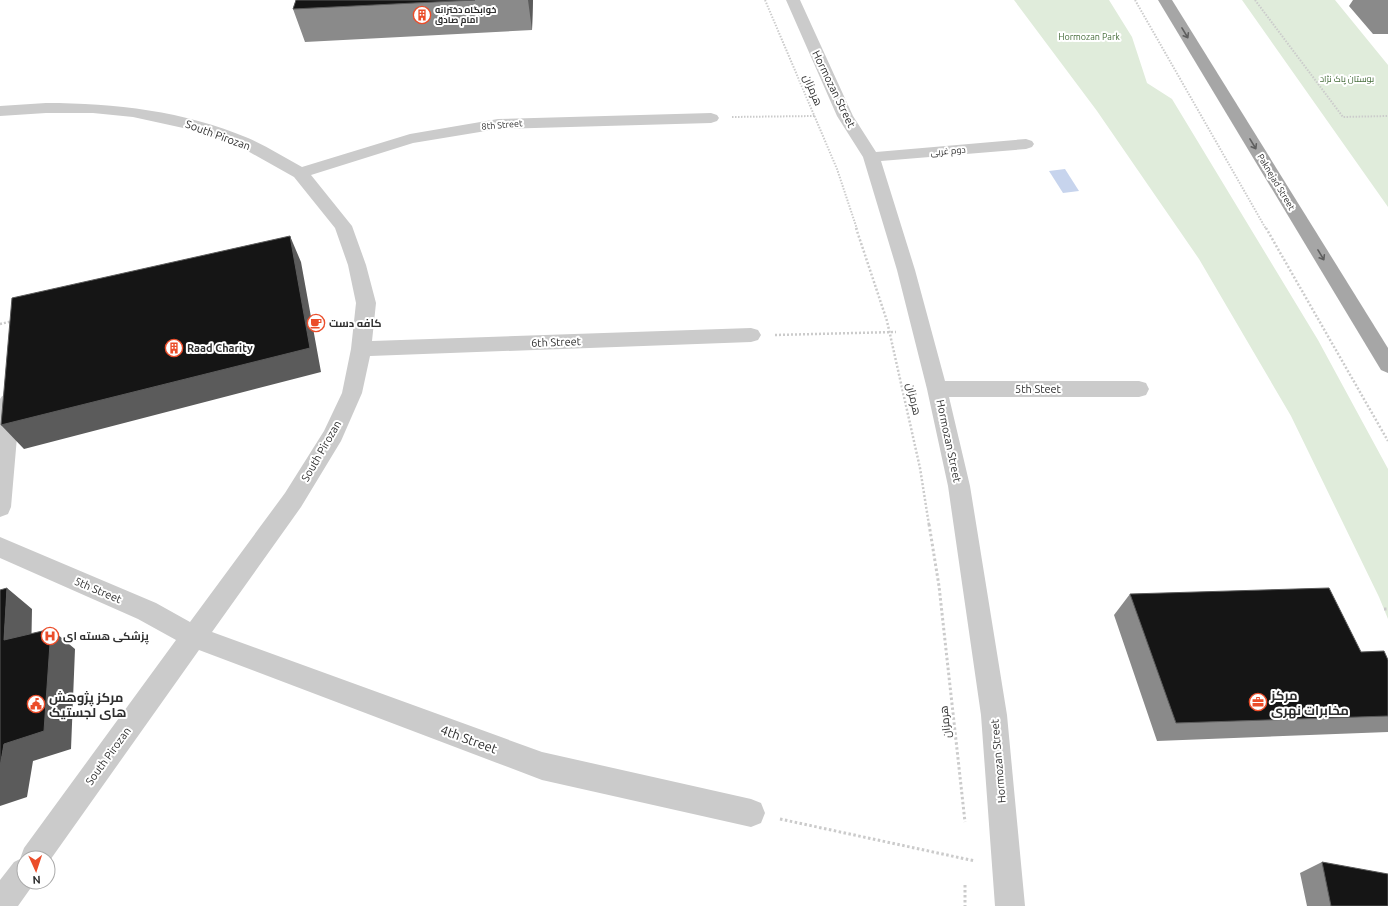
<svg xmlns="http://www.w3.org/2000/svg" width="1388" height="906" font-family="Ubuntu,Cairo,sans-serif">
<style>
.green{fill:#e0ecdb}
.water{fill:#c7d4ed}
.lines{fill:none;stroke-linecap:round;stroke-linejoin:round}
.path-far2{stroke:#cbcbcb;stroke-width:2;stroke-dasharray:1.5 1.5;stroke-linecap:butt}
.path-far1{stroke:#cbcbcb;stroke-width:2.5;stroke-dasharray:2 2;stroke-linecap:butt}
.path{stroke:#cbcbcb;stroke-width:3;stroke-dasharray:2.5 2.5;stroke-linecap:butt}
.minor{fill:#cbcbcb;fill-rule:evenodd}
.major{fill:#a6a6a6;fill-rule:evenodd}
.wall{fill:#8a8a8a}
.shaded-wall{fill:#5b5b5b}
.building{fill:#151515;stroke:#5b5b5b}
.oneway{stroke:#5e5e5e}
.labels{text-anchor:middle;stroke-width:4;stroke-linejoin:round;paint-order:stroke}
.far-poi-label{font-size:9px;font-weight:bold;fill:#2e2e2e;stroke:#fff;text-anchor:start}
.far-park-label{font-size:9px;fill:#456c3a;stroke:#fff}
.far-street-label{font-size:9px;fill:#2e2e2e;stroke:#fff}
.street-label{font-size:11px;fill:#2e2e2e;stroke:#fff}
.poi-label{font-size:11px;font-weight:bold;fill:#2e2e2e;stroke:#fff;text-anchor:start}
.near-poi-label{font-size:13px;font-weight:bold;fill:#2e2e2e;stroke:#fff;text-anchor:start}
.near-street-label{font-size:13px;fill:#2e2e2e;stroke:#fff}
</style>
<rect width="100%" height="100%" fill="#fff"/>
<path class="green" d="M1014,0h95l23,37 15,46 25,16 146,241 70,129v150l-9,-22 -88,-181 -92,-157 -102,-148z
M1242,0h93l53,65v142z"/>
<path class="water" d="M1065,169l14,22 -16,2 -14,-22z"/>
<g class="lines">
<path class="path-far2" d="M765,0l72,169 20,60
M1135,0l131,229
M1255,0l88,117 45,-1
M732,117l83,-1"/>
<path class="path-far1" d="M856,228l31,93 33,147 9,57
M1266,228l122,213
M0,324l13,-3
M775,335l121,-3"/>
<path class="path" d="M929,524l10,62 26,236
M1384,609h4
M780,819l195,42
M965,885v21"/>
<path class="minor" d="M786,0h14l53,116 23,36 150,-13 6,2 2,3 -2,3 -6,2 -145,12 34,109 30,111h194l7,2 3,6 -3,6 -7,2h-190l21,89 37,229 18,191h-30l-14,-191 -33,-229 -21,-97 -30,-119 -34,-113 -26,-41z
M46,103c69,0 138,8 202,35 18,8 36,19 54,29l108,-33 88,-15 213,-6 6,2 2,3 -2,3 -6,2 -213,6 -85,14 -102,32 41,51 14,39 10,38 -4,38 379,-13 7,2 3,5 -3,5 -7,2 -381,14 -8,37 -21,48 -40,66 -89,125 330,120 209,47 10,4 4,10 -4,10 -10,4 -209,-47 -343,-130 -151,213v-5h-24v24h11l-17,24h-18v-26l14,-18 6,-3 4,-11 152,-208 -38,-21 -138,-61v-21l156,66 34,19 95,-129 39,-62 18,-38 9,-44 5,-46 -8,-38 -13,-37 -41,-51 -57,-32 -40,-14 -64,-14 -40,-4h-47l-46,3v-10z
M9,394l7,2 4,6 -9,105 -3,7 -8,3v-118l2,-3z"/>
<path class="major" d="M1158,0h14l216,348v25l-7,-3z"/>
</g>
<path class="wall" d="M296,0h237l-1,30 -227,12 -12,-33z
M1353,0h35v34h-15l-24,-28z
M1130,594l231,58 27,8v72l-231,9 -43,-126z
M1322,862l66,44h-81l-7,-33z"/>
<path class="shaded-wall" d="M528,0h5l-1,30z
M290,236l11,26 20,110 -297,77 -23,-24z
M7,588l25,21 -1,51 -27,-20z
M51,629l24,20 -4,100 -38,12 -6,36 -27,9v-39l4,-23z"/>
<path class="building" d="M296,0h179l-182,9z
M290,236l20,112 -309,77 11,-127z
M7,588l-3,52 47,-11 -7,102 -40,13 -4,23v-177z
M1329,588l32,64 23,-1 4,9v56l-212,7 -46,-129z
M1322,862l66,12v32h-57z"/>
<defs><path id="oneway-shaft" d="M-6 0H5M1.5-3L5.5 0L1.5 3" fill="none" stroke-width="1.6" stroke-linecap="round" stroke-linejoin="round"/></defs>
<g class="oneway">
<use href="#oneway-shaft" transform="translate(1185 33) rotate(59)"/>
<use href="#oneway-shaft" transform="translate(1253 144) rotate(59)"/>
<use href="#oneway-shaft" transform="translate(1321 255) rotate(59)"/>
</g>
<defs>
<symbol id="building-ring" viewBox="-11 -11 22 22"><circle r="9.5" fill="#fff" stroke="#eb4d2a" stroke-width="1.5"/><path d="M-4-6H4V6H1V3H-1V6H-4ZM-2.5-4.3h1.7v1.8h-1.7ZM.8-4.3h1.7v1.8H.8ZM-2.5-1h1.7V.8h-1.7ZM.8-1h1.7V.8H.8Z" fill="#eb4d2a"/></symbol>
<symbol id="cafe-ring" viewBox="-11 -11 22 22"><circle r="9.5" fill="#fff" stroke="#eb4d2a" stroke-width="1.5"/><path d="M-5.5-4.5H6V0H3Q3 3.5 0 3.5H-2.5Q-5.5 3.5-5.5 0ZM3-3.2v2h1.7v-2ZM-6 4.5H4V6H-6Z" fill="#eb4d2a"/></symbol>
<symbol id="hospital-ring" viewBox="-11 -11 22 22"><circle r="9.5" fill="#fff" stroke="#eb4d2a" stroke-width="1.5"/><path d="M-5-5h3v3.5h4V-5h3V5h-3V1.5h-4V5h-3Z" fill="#eb4d2a"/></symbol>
<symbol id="office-ring" viewBox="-11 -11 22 22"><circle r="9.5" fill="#fff" stroke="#eb4d2a" stroke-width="1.5"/><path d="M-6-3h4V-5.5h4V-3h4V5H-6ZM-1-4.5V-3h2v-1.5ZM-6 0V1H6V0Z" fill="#eb4d2a"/></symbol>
<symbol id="civic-ring" viewBox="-11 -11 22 22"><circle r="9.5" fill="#fff" stroke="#eb4d2a" stroke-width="1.5"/><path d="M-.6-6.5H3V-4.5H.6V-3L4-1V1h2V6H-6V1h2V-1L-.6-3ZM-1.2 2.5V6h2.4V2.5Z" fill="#eb4d2a"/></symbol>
</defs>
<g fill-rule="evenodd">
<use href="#building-ring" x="412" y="5" width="20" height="20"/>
<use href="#cafe-ring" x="306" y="313" width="20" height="20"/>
<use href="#building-ring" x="164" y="338" width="20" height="20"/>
<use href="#hospital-ring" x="40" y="626" width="20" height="20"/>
<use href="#office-ring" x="1248" y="692" width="20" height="20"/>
<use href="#civic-ring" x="26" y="694" width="20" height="20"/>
</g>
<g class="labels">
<g class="far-poi-label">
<text x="435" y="13">خوابگاه دخترانه<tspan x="435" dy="10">امام صادق</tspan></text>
</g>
<g class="far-park-label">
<text x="1089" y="40">Hormozan Park</text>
<text x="1347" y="82">بوستان پاک نژاد</text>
</g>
<g class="far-street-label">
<text transform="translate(502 125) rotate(-5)" y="3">8th Street</text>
<text transform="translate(948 151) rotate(-5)" y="3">دوم غربی</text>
<text transform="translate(1276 182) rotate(59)" y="3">Paknejad Street</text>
</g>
<g class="street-label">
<text transform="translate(834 89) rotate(64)" y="4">Hormozan Street</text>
<text transform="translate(813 90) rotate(67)" y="4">هرمزان</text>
<text transform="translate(218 135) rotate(20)" y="4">South Pirozan</text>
<text transform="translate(556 342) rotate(-2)" y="4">6th Street</text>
<text x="1038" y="393">5th Steet</text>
<text transform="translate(914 399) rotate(77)" y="4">هرمزان</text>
<text transform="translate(949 441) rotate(78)" y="4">Hormozan Street</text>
<text transform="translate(321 451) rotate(-60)" y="4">South Pirozan</text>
<text transform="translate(98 590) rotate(23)" y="4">5th Street</text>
<text transform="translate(945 722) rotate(-96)" y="4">هرمزان</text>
<text transform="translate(108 756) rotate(-54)" y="4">South Pirozan</text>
<text transform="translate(998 761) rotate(-95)" y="4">Hormozan Street</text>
</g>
<g class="poi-label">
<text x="329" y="327">کافه دست</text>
<text x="187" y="352">Raad Charity</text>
<text x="63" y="640">پزشکی هسته ای</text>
</g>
<g class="near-poi-label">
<text x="1271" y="700">مرکز<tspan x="1271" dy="15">مخابرات نهری</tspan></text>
<text x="49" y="702">مرکز پژوهش<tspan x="49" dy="15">های لجستیک</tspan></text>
</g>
<g class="near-street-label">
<text transform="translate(469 739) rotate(20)" y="5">4th Street</text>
</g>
</g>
<g transform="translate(36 870) rotate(177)"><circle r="19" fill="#ffffff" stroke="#ababab"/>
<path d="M0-3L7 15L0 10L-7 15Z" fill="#eb4d2a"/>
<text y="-6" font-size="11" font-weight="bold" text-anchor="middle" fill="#2e2e2e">N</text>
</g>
</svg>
